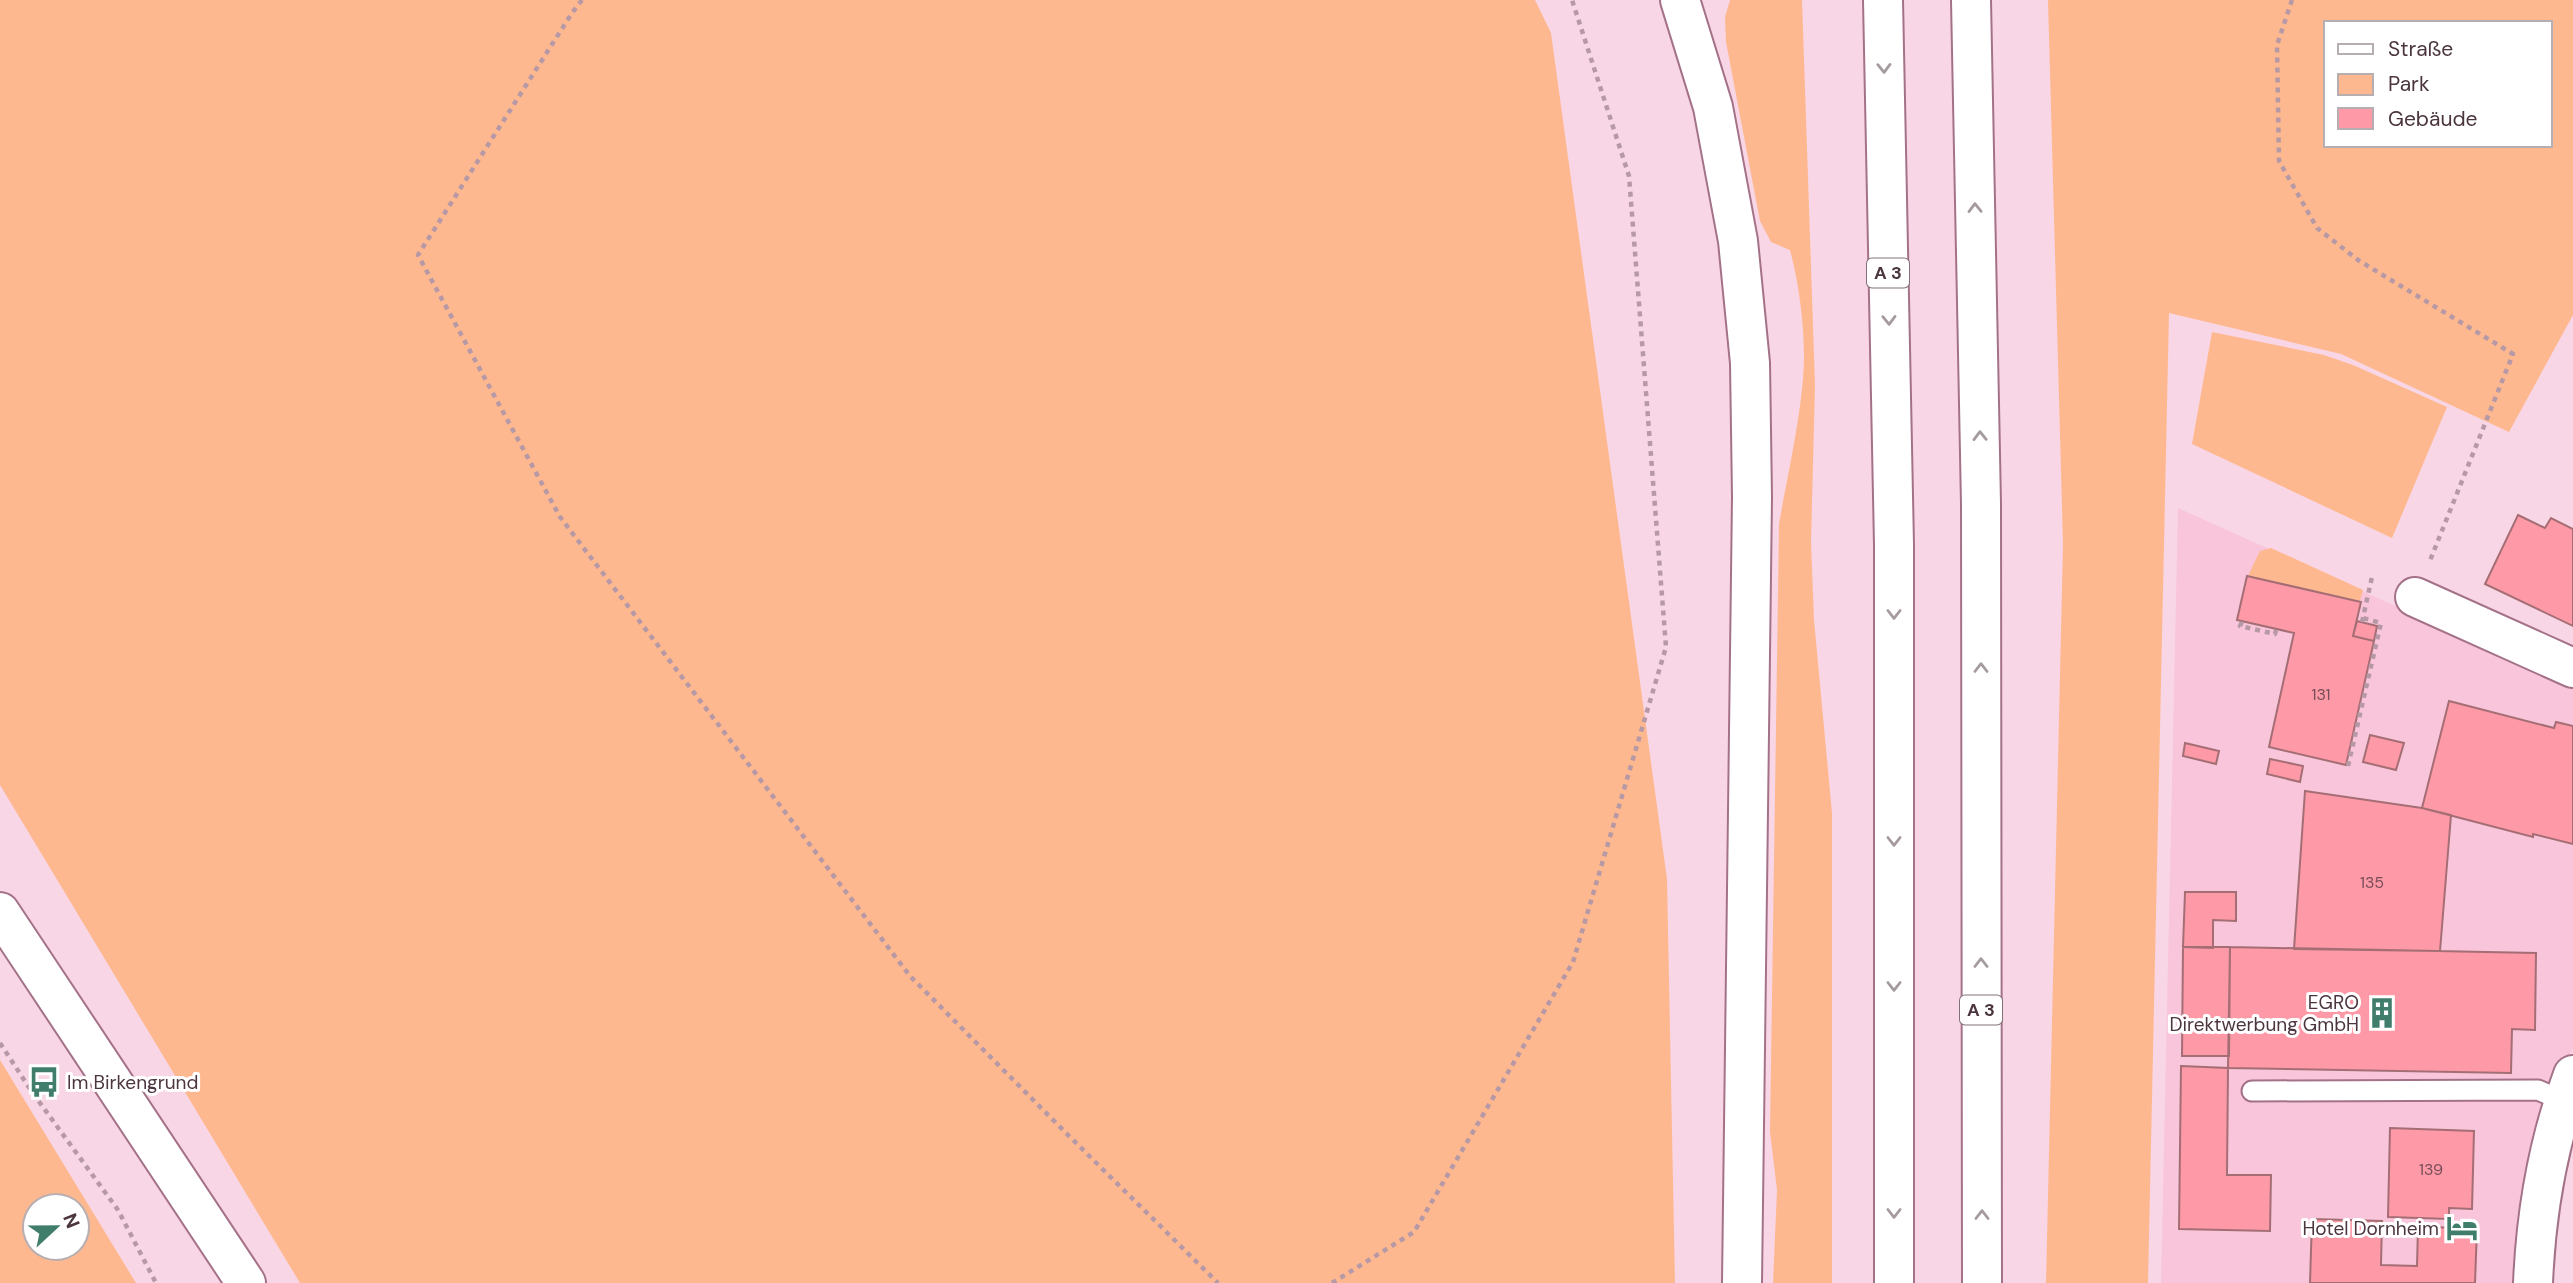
<svg xmlns="http://www.w3.org/2000/svg" width="2573" height="1283" font-family="'DM Sans',sans-serif">
<style>
.built{fill:#f8c5db}
.green{fill:#feb88f;fill-rule:evenodd}
.building{fill:#fe99a7;stroke:#a56e75;stroke-width:2}
.lines{fill:none;stroke-linecap:round;stroke-linejoin:round}
.lane-casing{stroke:#a47288;stroke-width:23}
.street-casing{stroke:#a47288;stroke-width:42}
.secondary-casing{stroke:#a47288;stroke-width:42}
.highway-casing{stroke:#a47288;stroke-width:42}
.path{stroke:#b799a6;stroke-width:4.5;stroke-dasharray:5 5;stroke-linecap:butt}
.lane{stroke:#fff;stroke-width:19}
.street{stroke:#fff;stroke-width:38}
.secondary{stroke:#fff;stroke-width:38}
.highway{stroke:#fff;stroke-width:38}
.oneway{stroke:#a59a9f}
.labels{text-anchor:middle;stroke-width:6;stroke-linejoin:round;paint-order:stroke}
.number-label{font-size:16px;fill:#784e59}
.shield{fill:#fff;stroke:#817279;stroke-width:2}
.shield-label{font-size:18px;font-weight:bold;fill:#4b353f}
.poi-label{font-size:19px;fill:#4b353f;stroke:#fff;text-anchor:end}
</style>
<rect width="100%" height="100%" fill="#f9d6e5"/>
<path class="built" d="M2178,508l395,178v363l-14,24 -28,71 -14,75 -2,64h-354z"/>
<path class="green" d="M0,0h1535l16,33 116,846 8,404h-1375l-300,-498z
M1730,0h72l13,385 -4,157 3,78 18,193v470h-59l4,-93 -7,-58 9,-608c9,-52 24,-114 25,-166 0,-36 -5,-74 -14,-108l-19,-8 -11,-21 -34,-179 -1,-25z
M2048,0h525v315l-64,117 -168,-78 -172,-41 -21,970h-102l17,-739zM2326,23h224v122h-224z
M2212,332l112,23 29,10 94,42 -55,131 -200,-94z
M2271,548l92,42 -3,11 -112,-25 12,-25z
M0,1060l11,18 125,205h-136zM35,1206h42v42h-42z"/>
<path class="building" d="M2518,515l27,13 6,-10 22,11v97l-88,-42z
M2247,576l114,26 -8,34 21,5 -28,124 -77,-18 25,-114 -57,-13z
M2357,621l20,5 -3,15 -21,-5z
M2449,701l105,27 2,-6 17,4v118l-40,-10v3l-111,-29z
M2370,735l34,8 -8,27 -33,-8z
M2185,743l34,8 -3,13 -33,-8z
M2270,759l33,7 -3,16 -33,-8z
M2305,791l117,17 29,7 -11,136 -146,-2z
M2185,892h51v29l-23,-1v28l-30,-1z
M2183,947h47l-1,109h-47z
M2230,947l306,6 -1,77 -23,-1 -1,44 -283,-5z
M2181,1066l47,2 -1,107h44l-1,56 -91,-2z
M2390,1128l84,3 -2,78 -23,-1v11l-61,-2z
M2312,1219l70,2 -1,44 36,1 1,-39 59,1 -2,55h-165z"/>
<g class="lines">
<defs>
<path id="lane" d="M2252,1091l286,-1 25,11"/>
<path id="street" d="M2415,597l158,71
M2533,1283c3,-71 15,-141 40,-208"/>
<path id="secondary" d="M0,912l246,371"/>
<path id="highway" d="M1680,0l33,107 25,134 12,122 2,134 -10,786
M1883,0l11,545v738
M1971,0l10,504 1,779"/>
</defs>
<use href="#lane" class="lane-casing"/>
<use href="#street" class="street-casing"/>
<use href="#secondary" class="secondary-casing"/>
<use href="#highway" class="highway-casing"/>
<path class="path" d="M582,0l-10,13 -154,242 142,262 350,459 158,159 150,148
M2292,0l-15,45 2,116 38,67 41,32 155,94 -84,209
M2242,622l-2,4 35,8 1,-4
M2362,622l10,-45
M2348,766l33,-143 -18,-5
M0,1043l32,49 86,118 38,73
M32,1092l12,-10
M1332,1283l82,-51 159,-270 93,-315 -37,-471 -57,-176"/>
<use href="#lane" class="lane"/>
<use href="#street" class="street"/>
<use href="#secondary" class="secondary"/>
<use href="#highway" class="highway"/>
</g>
<defs><path id="oneway-chevron" d="M-2-3.5L2.5 0L-2 3.5" fill="none" stroke-width="1.6" stroke-linecap="round" stroke-linejoin="round" transform="scale(1.75)"/></defs>
<g class="oneway">
<use href="#oneway-chevron" transform="translate(1884 68) rotate(89)"/>
<use href="#oneway-chevron" transform="translate(1975 208) rotate(-91)"/>
<use href="#oneway-chevron" transform="translate(1889 320) rotate(89)"/>
<use href="#oneway-chevron" transform="translate(1980 436) rotate(-91)"/>
<use href="#oneway-chevron" transform="translate(1894 614) rotate(90)"/>
<use href="#oneway-chevron" transform="translate(1981 668) rotate(-90)"/>
<use href="#oneway-chevron" transform="translate(1894 841) rotate(90)"/>
<use href="#oneway-chevron" transform="translate(1981 963) rotate(-90)"/>
<use href="#oneway-chevron" transform="translate(1894 986) rotate(90)"/>
<use href="#oneway-chevron" transform="translate(1894 1213) rotate(90)"/>
<use href="#oneway-chevron" transform="translate(1982 1215) rotate(-90)"/>
</g>
<defs>
<symbol id="building-bare" viewBox="-9 -9 18 18"><path d="M-4-6H4V6H1V3H-1V6H-4ZM-2.5-4.3h1.7v1.8h-1.7ZM.8-4.3h1.7v1.8H.8ZM-2.5-1h1.7V.8h-1.7ZM.8-1h1.7V.8H.8Z" fill="#407e6b" stroke="#fff" stroke-width="2.5" paint-order="stroke"/></symbol>
<symbol id="bus-bare" viewBox="-9 -9 18 18"><path d="M-5-6H5V4H4V6H2V4H-2V6H-4V4H-5ZM-3.5-4V0h7V-4ZM-3.5 1.2v1.5H-2V1.2ZM2 1.2v1.5H3.5V1.2Z" fill="#407e6b" stroke="#fff" stroke-width="2.5" paint-order="stroke"/></symbol>
<symbol id="hotel-bare" viewBox="-9 -9 18 18"><path d="M-6-4.5h1.5V1H6V5H4.5V3h-9V5H-6ZM-4 0a1.8 1.8 0 1 1 3.6 0ZM.5 0V-2.5h3Q6-2.5 6 0Z" fill="#407e6b" stroke="#fff" stroke-width="2.5" paint-order="stroke"/></symbol>
</defs>
<g fill-rule="evenodd">
<use href="#building-bare" x="2360" y="991" width="44" height="44"/>
<use href="#bus-bare" x="22" y="1060" width="44" height="44"/>
<use href="#hotel-bare" x="2440" y="1206" width="44" height="44"/>
</g>
<g class="labels">
<g class="number-label">
<text x="2321" y="700">131</text>
<text x="2372" y="888">135</text>
<text x="2431" y="1175">139</text>
</g>
<g class="shield">
<rect x="1867" y="258.5" width="42" height="29" rx="5"/>
<rect x="1960" y="995.5" width="42" height="29" rx="5"/>
</g>
<g class="shield-label">
<text x="1888" y="279">A 3</text>
<text x="1981" y="1016">A 3</text>
</g>
<g class="poi-label">
<text x="2359" y="1009">EGRO<tspan x="2359" dy="22">Direktwerbung GmbH</tspan></text>
<text x="67" y="1089" text-anchor="start">Im Birkengrund</text>
<text x="2439" y="1235">Hotel Dornheim</text>
</g>
</g>
<rect x="2324" y="21" width="228" height="126" fill="#ffffff" stroke="#b7aeb2" stroke-width="2"/>
<rect x="2338" y="44" width="35" height="10" fill="#ffffff" stroke="#b7aeb2" stroke-width="2"/>
<text x="2388" y="56" font-size="21" fill="#4b353f">Straße</text>
<rect x="2338" y="74" width="35" height="21" fill="#feb88f" stroke="#b7aeb2" stroke-width="2"/>
<text x="2388" y="91" font-size="21" fill="#4b353f">Park</text>
<rect x="2338" y="108" width="35" height="21" fill="#fe99a7" stroke="#b7aeb2" stroke-width="2"/>
<text x="2388" y="126" font-size="21" fill="#4b353f">Gebäude</text>
<g transform="translate(56 1227) rotate(68)"><circle r="33" fill="#ffffff" stroke="#b7aeb2" stroke-width="2"/>
<path d="M0-5L12 26L0 18L-12 26Z" fill="#407e6b"/>
<text y="-10" font-size="19" font-weight="bold" text-anchor="middle" fill="#4b353f">N</text>
</g>
</svg>
